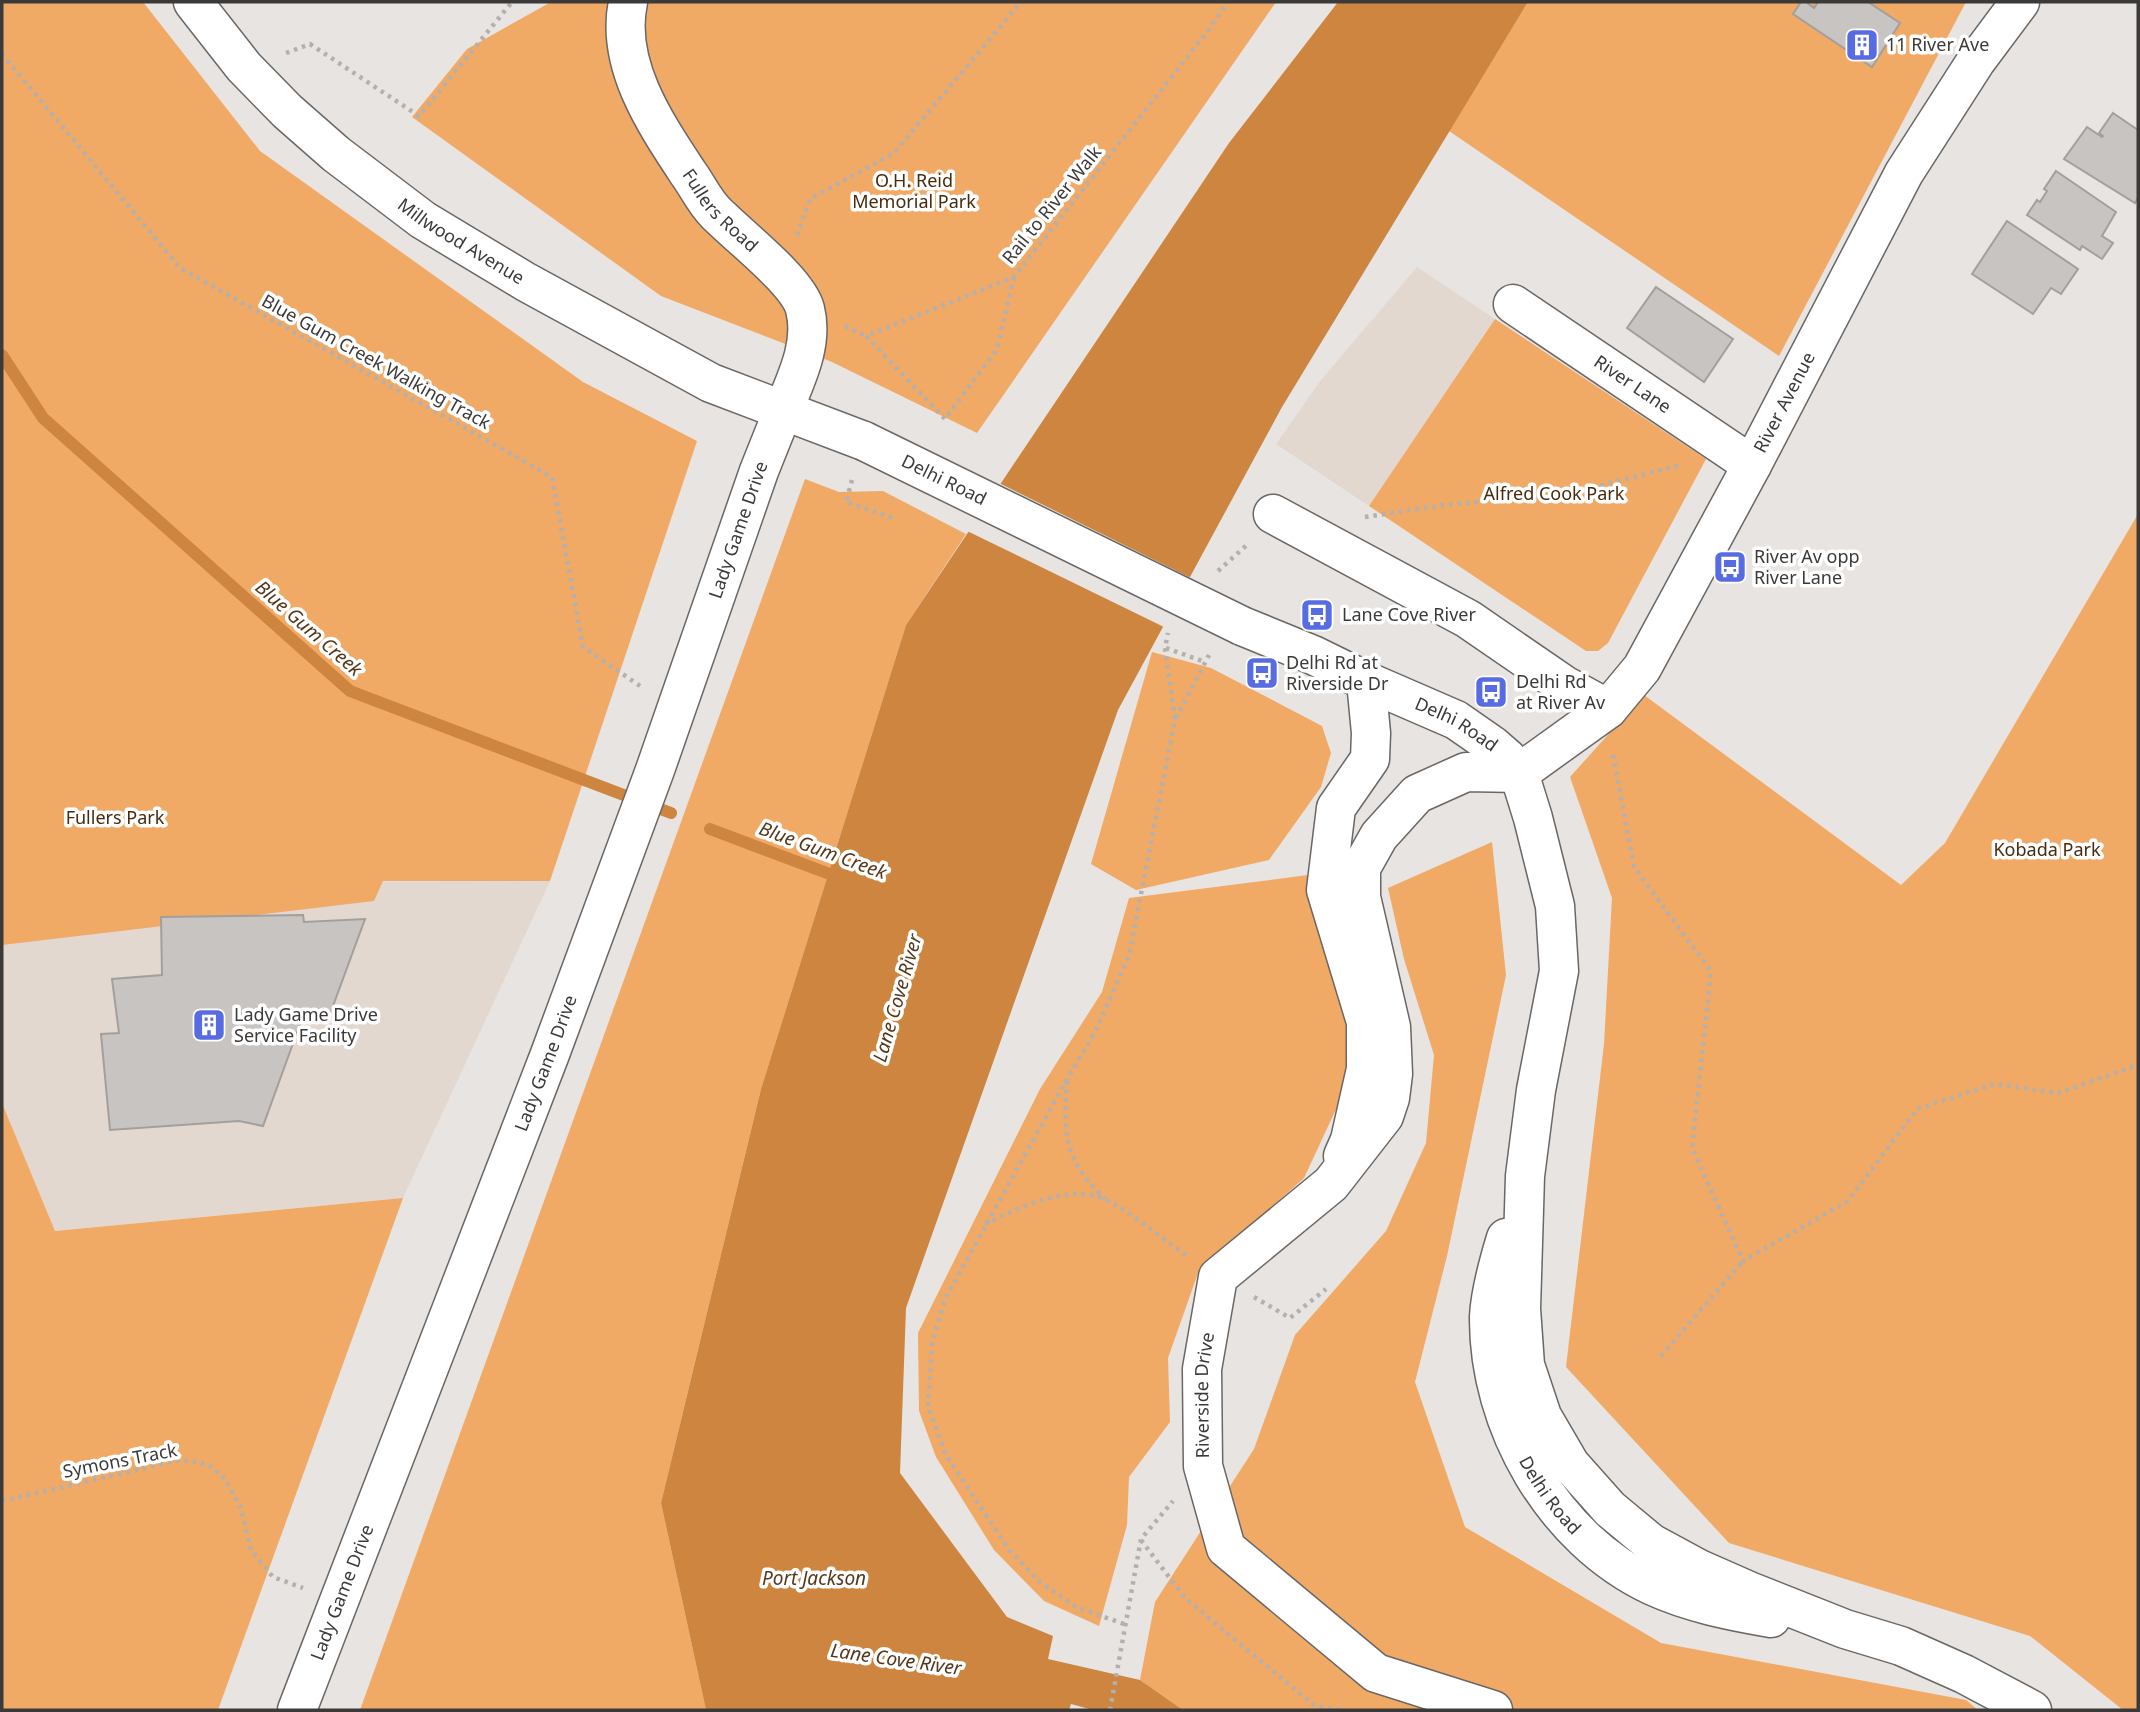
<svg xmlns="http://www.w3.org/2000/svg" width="2140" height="1712" font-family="'Noto Sans',sans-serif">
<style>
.built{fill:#e2d8d0}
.green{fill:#f1a966}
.water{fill:#cd853f}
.pier{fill:#e7e4e1}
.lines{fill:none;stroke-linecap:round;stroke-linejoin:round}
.stream{stroke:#cd853f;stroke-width:12}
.building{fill:#c7c4c1;stroke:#a29f9c;stroke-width:2}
.minor-casing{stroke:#6a6764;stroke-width:41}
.major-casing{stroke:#6a6764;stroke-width:41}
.path{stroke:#b3b0ae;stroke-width:4.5;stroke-dasharray:3.5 5;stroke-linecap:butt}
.minor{stroke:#fff;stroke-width:38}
.major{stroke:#fff;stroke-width:38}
.major-bridge-casing{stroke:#6a6764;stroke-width:41;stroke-linecap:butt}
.major-bridge{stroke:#fff;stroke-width:38}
.labels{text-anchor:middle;stroke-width:7;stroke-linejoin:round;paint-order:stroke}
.poi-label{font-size:18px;fill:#3c3a39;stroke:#fff;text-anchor:start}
.park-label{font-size:18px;fill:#482a0d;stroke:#fff}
.street-label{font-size:18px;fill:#3c3a39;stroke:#fff}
.water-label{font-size:19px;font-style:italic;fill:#55371a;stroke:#fff}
</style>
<rect width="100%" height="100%" fill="#e7e4e1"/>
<path class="built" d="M1417,267l78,52 -126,187 -93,-62 45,-64z
M550,881l-147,317 -348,33 -53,-128v-164l216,-57z"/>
<path class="green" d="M2,2h141l117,149 323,231 114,59 -147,440h-167l-9,20 -372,44z
M551,2h725l-299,431 -145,-71 -171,-66 -249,-179 55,-68z
M1528,2h438l-187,354 -330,-225z
M1495,319l211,140 -98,184 -10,8h-12l-217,-145z
M805,479l34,13 44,-1 83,43 -60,91 -145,464 -100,414 45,207h-346z
M2138,514v1196h-15l-93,-74 -301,-93 -163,-176 38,-323 8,-146 -42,-121 44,-49 26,-36 261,193 44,-42z
M1152,652l59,16 111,58 9,27 -10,34 -52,73 -133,30 -45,-26z
M1492,842l14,133 -59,281 -32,126 50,145 196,116 305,57 12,10h-795l-43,-30 15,-78 99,-153 41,-114 91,-104 40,-88 8,-88 -30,-96 -16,-71z
M1308,875l43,158 -2,33 -11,39 -34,73 -106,95 -30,85 2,64 -41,55 -2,48 -28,101 -55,-25 -50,-51 -58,-93 -17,-46 -1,-78 122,-244 62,-97 27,-94z
M2,1103l53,128 348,-33 -185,512h-216z"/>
<path class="water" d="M1338,2h190l-246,405 -164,303 -212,598 -6,165 107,144 46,19 -5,23 92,21 43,30h-90l-22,-6 -2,6h-363l-45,-207 100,-414 145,-464 323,-482z"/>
<path class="pier" d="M997,482l196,97 -27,49 -201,-98z"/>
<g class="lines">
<path class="stream" d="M2,355l41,63 307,273 321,122
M710,829l133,50"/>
</g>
<path class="building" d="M1801,2h5l8,6 4,-6h50l32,21 -28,44 -79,-53z
M2113,113l25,17v68l-3,5 -71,-44 23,-32 15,10 1,-1 -4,-3z
M2056,171l60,41 -14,24 11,7 -11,16 -20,-13 -2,4 -53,-35 10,-15 3,2 7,-11 -3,-2z
M2007,221l71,48 -17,25 -10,-6 -18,26 -61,-40z
M1656,287l77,52 -29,43 -77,-54z
M303,915l1,7 61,-3 -35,95 -27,2 -40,110 -24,-5 -129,9 -9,-96 18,-1 -7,-54 50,-4 -1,-58z"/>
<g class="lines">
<defs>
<g id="minor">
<path id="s1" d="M628,2c-13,62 27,121 60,171 9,12 16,28 27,39 22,23 83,69 90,97 9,35 -9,70 -22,102"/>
<path id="s2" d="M1513,304l239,161"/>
<path d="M1273,514l195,105 96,66 44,24"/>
<path d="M1343,1156l7,-16 16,-71v-47l-40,-132 10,-82 34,-49 1,-26 -5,-52"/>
<path id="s3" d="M1493,1710l-117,-37 -150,-125 -23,-82 -1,-97 16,-92 113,-93 53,-68 6,-18 3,-24 -2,-47 -30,-130v-29l18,-32 38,-42 49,-22 53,1 89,-64 34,-41 110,-203 152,-292 72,-112 44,-59"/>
</g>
<g id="major">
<path id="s4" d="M193,2l51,65 43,44 49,43 87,66 103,62 185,101 153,58"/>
<path id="s5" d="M1242,626l71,29 53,26 90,39 36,25 15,13 12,15 14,45 22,88 4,65 -23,119 -11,86 -4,133 4,56 17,51 28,48 40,45 41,34 48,26 50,22 96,38 56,17 63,28 68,36"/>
<path id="s6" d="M1506,1238c-7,23 -16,56 -17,79 -1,108 64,222 164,269 37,17 78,25 118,32"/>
<path id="s7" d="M297,1710l253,-656 105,-284 104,-299 24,-60"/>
</g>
</defs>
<use href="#minor" class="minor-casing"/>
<use href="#major" class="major-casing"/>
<path class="path" d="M286,53l24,-9 109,72 93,-114
M2,54l178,214 372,209 31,170 60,41
M797,235l13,-36 84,-46 127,-151
M1014,277l-17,72 -52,70 -79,-83 148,-59 193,-245 21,-30
M845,326l21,10
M852,480l-6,22 50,17
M1365,517l79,-12 123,-11 114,-29
M1218,571l30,-27
M1166,648l39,14
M1176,718l33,-63
M1613,755l21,112 77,104 -19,177 51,113 105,-60 69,-92 77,-25 64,9 80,-28
M1067,1081c-4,54 -3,79 38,118
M985,1224c34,-16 86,-43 123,-23 28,14 53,37 79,55
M1254,1297l36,21 36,-29
M1661,1356l82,-95
M2,1501l178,-41 28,4 17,15 16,29 10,42 22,27 30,11
M1141,1540l44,58 130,108 25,4
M1124,1624l-48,-17 -36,-25 -31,-32 -63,-95 -18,-49 4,-63 13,-44 122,-220 28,-47 34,-76 46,-237 -10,-71 3,-15
M1110,1710l31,-171 32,-38"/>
<use href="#minor" class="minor"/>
<use href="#major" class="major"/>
<defs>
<g id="major-bridge">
<path id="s8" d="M864,441l378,185"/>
</g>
</defs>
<use href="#major-bridge" class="major-bridge-casing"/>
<use href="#major-bridge" class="major-bridge"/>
</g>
<defs>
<symbol id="building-square" viewBox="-11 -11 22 22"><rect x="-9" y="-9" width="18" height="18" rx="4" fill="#576be2" stroke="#fff"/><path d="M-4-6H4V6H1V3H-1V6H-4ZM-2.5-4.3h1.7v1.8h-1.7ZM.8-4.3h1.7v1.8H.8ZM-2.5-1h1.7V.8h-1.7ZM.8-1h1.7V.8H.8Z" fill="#fff"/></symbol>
<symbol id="bus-square" viewBox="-11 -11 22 22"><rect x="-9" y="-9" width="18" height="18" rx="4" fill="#576be2" stroke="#fff"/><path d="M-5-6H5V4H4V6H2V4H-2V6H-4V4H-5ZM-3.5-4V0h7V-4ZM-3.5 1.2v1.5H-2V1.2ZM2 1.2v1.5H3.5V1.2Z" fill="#fff"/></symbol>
</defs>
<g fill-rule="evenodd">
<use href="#building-square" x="1843" y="26" width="38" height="38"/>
<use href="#bus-square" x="1711" y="548" width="38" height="38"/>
<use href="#bus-square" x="1298" y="596" width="38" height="38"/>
<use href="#bus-square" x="1243" y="654" width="38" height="38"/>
<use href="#bus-square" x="1472" y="673" width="38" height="38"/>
<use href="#building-square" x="190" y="1006" width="38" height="38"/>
</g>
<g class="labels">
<g class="poi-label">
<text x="1886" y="51">11 River Ave</text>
<text x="1754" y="563">River Av opp<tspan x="1754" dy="21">River Lane</tspan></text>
<text x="1342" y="621">Lane Cove River</text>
<text x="1286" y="669">Delhi Rd at<tspan x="1286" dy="21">Riverside Dr</tspan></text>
<text x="1516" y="688">Delhi Rd<tspan x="1516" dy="21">at River Av</tspan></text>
<text x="234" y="1021">Lady Game Drive<tspan x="234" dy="21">Service Facility</tspan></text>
</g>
<g class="park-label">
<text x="914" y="187">O.H. Reid<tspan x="914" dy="21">Memorial Park</tspan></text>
<text x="1554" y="500">Alfred Cook Park</text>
<text x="115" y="824">Fullers Park</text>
<text x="2047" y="856">Kobada Park</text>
</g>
<g class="street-label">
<text transform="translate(1052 205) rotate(-51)" y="6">Rail to River Walk</text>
<text dy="6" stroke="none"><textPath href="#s1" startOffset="236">Fullers Road</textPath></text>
<text dy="6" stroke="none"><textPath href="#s4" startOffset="362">Millwood Avenue</textPath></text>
<text transform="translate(376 362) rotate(29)" y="6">Blue Gum Creek Walking Track</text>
<text dy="6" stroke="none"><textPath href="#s2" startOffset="144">River Lane</textPath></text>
<text dy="6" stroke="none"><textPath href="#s3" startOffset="1743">River Avenue</textPath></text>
<text dy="6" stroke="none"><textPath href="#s8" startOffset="89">Delhi Road</textPath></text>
<text dy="6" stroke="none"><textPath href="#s7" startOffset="1260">Lady Game Drive</textPath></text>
<text dy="6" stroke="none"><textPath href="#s5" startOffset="236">Delhi Road</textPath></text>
<text dy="6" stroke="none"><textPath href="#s7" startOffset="693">Lady Game Drive</textPath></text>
<text dy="6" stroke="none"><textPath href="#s3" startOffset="474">Riverside Drive</textPath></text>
<text transform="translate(120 1461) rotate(-11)" y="6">Symons Track</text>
<text dy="6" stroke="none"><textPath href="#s6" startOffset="273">Delhi Road</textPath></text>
<text dy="6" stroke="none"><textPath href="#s7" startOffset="126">Lady Game Drive</textPath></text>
</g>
<g class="water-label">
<text transform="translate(309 628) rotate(41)" y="7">Blue Gum Creek</text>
<text transform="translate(823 850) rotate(20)" y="7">Blue Gum Creek</text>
<text transform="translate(897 998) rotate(-74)" y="7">Lane Cove River</text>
<text x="814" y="1585">Port Jackson</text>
<text transform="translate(896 1659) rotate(8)" y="7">Lane Cove River</text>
</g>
</g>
<rect width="2140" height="1712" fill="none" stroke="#3c3a39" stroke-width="7"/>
</svg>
